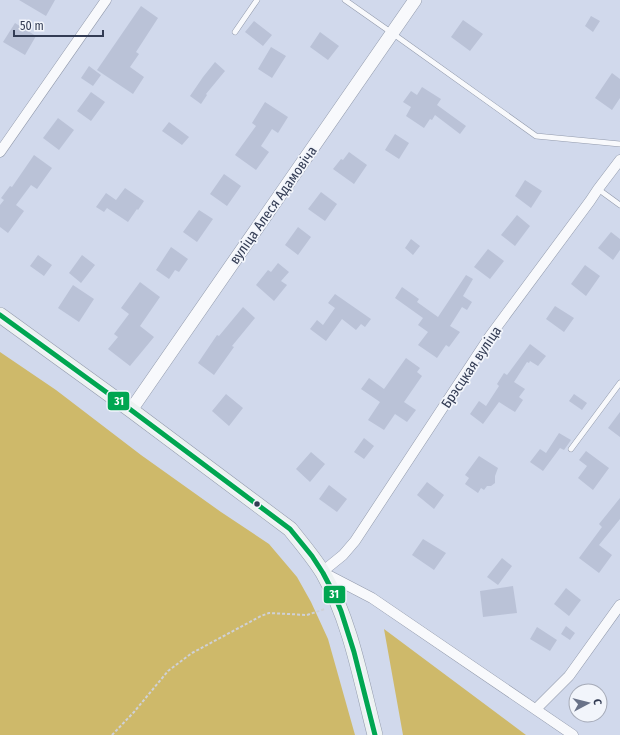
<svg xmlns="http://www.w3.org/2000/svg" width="620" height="735" font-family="'Fira Sans Condensed',sans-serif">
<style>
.green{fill:#ceb96a}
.building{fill:#bac2d7}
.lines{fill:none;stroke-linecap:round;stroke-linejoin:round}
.service-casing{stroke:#929aac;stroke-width:6}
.minor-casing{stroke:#929aac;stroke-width:11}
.tertiary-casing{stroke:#929aac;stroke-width:14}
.secondary-casing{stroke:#929aac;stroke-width:16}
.path{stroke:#cfd1d8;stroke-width:2;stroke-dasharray:3 2;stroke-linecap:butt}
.service{stroke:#f8f9fc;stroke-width:5}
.minor{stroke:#f8f9fc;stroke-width:10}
.tertiary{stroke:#f8f9fc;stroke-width:13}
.secondary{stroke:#edf2f2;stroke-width:15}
.bus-1-casing{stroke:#f2f5fb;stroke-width:8}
.bus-1{stroke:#00a651;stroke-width:5}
.bus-dot{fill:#333c54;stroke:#f2f5fb;stroke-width:1.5}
.labels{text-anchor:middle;stroke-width:3.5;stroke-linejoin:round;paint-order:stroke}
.street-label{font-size:14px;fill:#333c54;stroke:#f2f5fb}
.line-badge{stroke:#f2f5fb;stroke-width:1.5}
.badge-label{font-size:11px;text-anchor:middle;font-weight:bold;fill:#fff}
</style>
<rect width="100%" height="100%" fill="#d1d9ec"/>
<path class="green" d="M0,352l56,38 85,65 80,57 48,32 28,33 14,25 17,37 27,96h-355z
M384,629l142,106h-123z"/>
<path class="building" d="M19,0h36l-9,16z
M141,6l17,12 -22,34 3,2 -9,13 14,10 -11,17 -36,-24z
M591,16l9,5 -7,11 -8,-6z
M463,20l20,14 -13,17 -19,-14z
M254,21l18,14 -9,11 -18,-14z
M15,23l21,13 -11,19 -22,-13z
M320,32l19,14 -11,14 -18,-13z
M271,47l15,9 -14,22 -14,-9z
M215,62l10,9 -19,23 1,1 -6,9 -11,-8 13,-19z
M89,66l12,9 -8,11 -12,-8z
M612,73l8,6v19l-8,12 -17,-12z
M422,87l19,12 -4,6 29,21 -6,8 -25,-19 -3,5 -2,-1 -6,9 -18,-12 5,-9 -8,-5 8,-11 6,4z
M91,92l14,10 -14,19 -14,-10z
M265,102l23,15 -10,16 -6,-4 -11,17 8,6 -13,18 -21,-15 21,-29 -4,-3z
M58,118l16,12 -15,20 -16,-12z
M169,122l20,15 -7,8 -20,-14z
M395,134l14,9 -10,16 -14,-9z
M349,152l18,13 -13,19 -21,-15 8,-10 2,1z
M34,155l18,13 -15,21 -6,-4 -15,20 8,6 -16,22 -8,-6v-22l4,-5 -3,-2 9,-12 2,1z
M224,174l17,12 -14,20 -17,-12z
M525,180l17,11 -11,17 -16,-12z
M125,188l19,13 -6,9 -1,-1 -9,13 -21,-14 -3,4 -8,-5 10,-14 10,7z
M321,192l16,12 -12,17 -17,-12z
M199,210l14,9 -16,23 -14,-10z
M517,215l13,11 -15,20 -14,-11z
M298,227l13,10 -13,18 -13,-10z
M611,232l9,7v11l-7,10 -15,-12z
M411,239l9,7 -7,9 -8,-7z
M171,247l17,12 -9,13 -4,-2 -6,9 -13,-9z
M488,249l16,12 -14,18 -16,-12z
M38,255l14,10 -8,11 -14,-10z
M82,255l13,10 -14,18 -12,-10z
M278,263l11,9 -8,9 6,4 -13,16 -18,-16 12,-15 3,2z
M585,265l15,11 -14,20 -15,-12z
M466,275l7,4 -10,17 9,6 -5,8 -5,-3 -12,19 10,6 -11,15 -3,-2 -9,13 -19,-13 10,-13 -10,-7 5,-7 -28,-20 7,-11 17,12 -2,3 21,15z
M140,282l20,15 -20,29 14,11 -24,29 -22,-17 10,-12 -4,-3 15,-20 -8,-6z
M73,285l21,14 -15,23 -21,-14z
M335,294l36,25 -6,8 -4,-3 -5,6 -14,-11 -16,22 -16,-12 7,-9 6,5 12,-17 -7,-5z
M555,306l19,12 -10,14 -18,-13z
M243,307l12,11 -23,28 2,1 -20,28 -16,-12 19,-28 2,1z
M530,344l16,12 -8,10 -8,-5 -1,2 -2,-1 -13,20 11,7 -6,8 4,3 -8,12 -16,-10 -16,22 -13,-10 9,-13 7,5 13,-20 -2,-2 7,-11 3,2z
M406,358l14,10 -3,4 5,4 -18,26 12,8 -9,12 -12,-8 -11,16 -16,-10 12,-18 -19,-13 8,-11 15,11z
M226,394l17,14 -14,18 -17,-15z
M574,394l13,9 -5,7 -13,-9z
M620,412v25l-12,-9z
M559,433l12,7 -7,10 -4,-2 -17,23 -13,-9 10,-13 6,4z
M364,438l10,8 -10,13 -10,-7z
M586,451l23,17 -16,22 -15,-12 9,-12 -8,-6z
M311,452l14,12 -15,18 -14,-13z
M479,456l19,12 -3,8v7l-4,3h-4l-3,4 -3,-2 -3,5 -13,-9 4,-6 -4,-3z
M427,482l17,13 -10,14 -17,-14z
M329,485l18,14 -10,13 -18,-13z
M620,498v21l-21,26 13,10 -13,18 -20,-15 23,-31 -3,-3z
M423,539l23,14 -12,17 -22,-15z
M502,558l10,8 -14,19 -11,-8z
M513,586l4,27 -34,4 -3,-26z
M566,588l15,12 -12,16 -15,-12z
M566,626l9,7 -5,7 -9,-6z
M537,627l20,13 -7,11 -20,-12z"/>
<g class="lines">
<defs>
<path id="service" d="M345,0l47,33 144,103 84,8
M235,32l22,-32
M598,189l22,16
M571,449l49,-66"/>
<path id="minor" d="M0,152l106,-152
M536,709l33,-33 51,-71
M573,735l-201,-137 -50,-26 21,-17 12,-14 135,-205 100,-135 8,-12 22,-29"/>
<path id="tertiary" d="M131,410l284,-410"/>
<path id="secondary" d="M0,315l131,95 159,119c11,14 24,29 33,44 28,49 38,108 52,162"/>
</defs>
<use href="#service" class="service-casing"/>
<use href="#minor" class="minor-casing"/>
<use href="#tertiary" class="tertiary-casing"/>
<use href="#secondary" class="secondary-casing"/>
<path class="path" d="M112,735l22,-23 34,-41 24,-18 69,-37 8,-3 38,2 18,-6"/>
<use href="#service" class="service"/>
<use href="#minor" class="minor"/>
<use href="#tertiary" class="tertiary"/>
<use href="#secondary" class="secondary"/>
<defs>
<path id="bus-1" d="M0,315l131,95 159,119 22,27 11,17 10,19 8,19 13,41 21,83"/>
</defs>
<use href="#bus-1" class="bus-1-casing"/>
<use href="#bus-1" class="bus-1"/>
</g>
<circle class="bus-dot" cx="257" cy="504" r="3.5"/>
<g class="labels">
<g class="street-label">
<text transform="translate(273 205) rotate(-55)" y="5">вуліца Алеся Адамовіча</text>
<text transform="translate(471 367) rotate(-56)" y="5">Брэсцкая вуліца</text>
</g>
</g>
<g class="line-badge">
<rect x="107" y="391" width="23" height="20" rx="4" fill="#00a651"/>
<rect x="323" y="585" width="23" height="19" rx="4" fill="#00a651"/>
</g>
<g class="badge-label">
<text x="119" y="405">31</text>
<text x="334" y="598">31</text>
</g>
<g transform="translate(588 703) rotate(83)"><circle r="19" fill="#f2f5fb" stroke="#a6abb8"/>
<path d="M0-3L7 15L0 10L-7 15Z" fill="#6a7389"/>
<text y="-6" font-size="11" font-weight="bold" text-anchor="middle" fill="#333c54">С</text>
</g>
<path d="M14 30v6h89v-6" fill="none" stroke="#333c54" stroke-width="2"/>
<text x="20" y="30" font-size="12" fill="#333c54" stroke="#f2f5fb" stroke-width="3" paint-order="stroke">50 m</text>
</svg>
